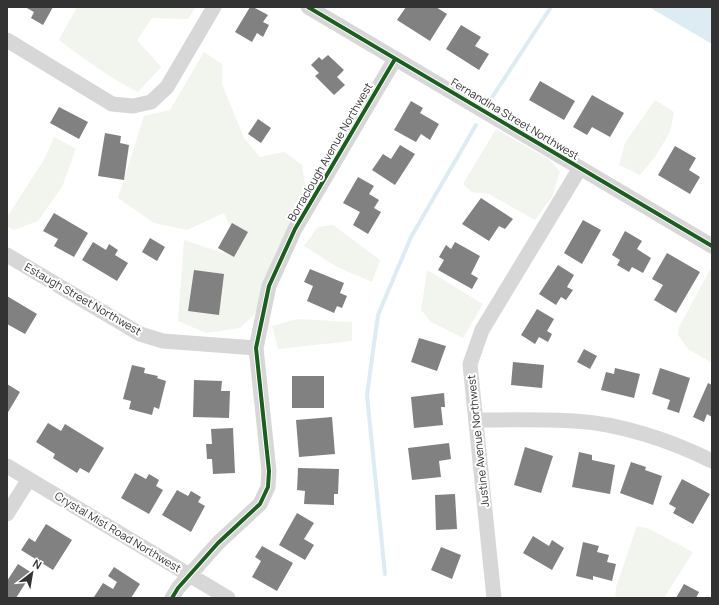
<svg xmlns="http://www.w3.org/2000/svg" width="719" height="605" font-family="Manrope,sans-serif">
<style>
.green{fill:#f1f5ed}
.water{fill:#ddebf3}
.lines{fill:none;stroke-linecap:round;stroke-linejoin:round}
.stream{stroke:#ddebf3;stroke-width:4}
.building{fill:#818181}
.minor{stroke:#d7d7d7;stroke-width:15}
.cycleway-casing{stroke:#fff;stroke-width:6}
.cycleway{stroke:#1b5e20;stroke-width:4}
.labels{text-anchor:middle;stroke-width:4;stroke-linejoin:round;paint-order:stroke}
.street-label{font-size:11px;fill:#333;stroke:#fff}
</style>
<rect width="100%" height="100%" fill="#fff"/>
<path class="green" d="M77,7h119l-8,12 -36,-1 -15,22 24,27 -23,25c-28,-14 -54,-33 -79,-52z
M204,52l18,12v20l22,54 16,19 24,-5 18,13 3,19 4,8 -32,57 -22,65 -15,14 -34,5 -28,-12 6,-81 39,13 11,-16 -10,-24 -37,17 -33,-7 -36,-25 26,-82 26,-6z
M655,100l19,12 -4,20 -15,25 -15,18 -21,-10 6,-22z
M496,129l54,31 10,12 -8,25 -17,23 -46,-26 -17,-2 -9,-8z
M54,137l22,12 -14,38 -24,34 -24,9 -7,-4v-9l38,-59z
M333,225l47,35 -8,22 -35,-15 -33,-21 14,-19z
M712,266v97l-24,-14 -10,-14 1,-8z
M427,270l56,34 -20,34 -32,-16 -10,-12z
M297,319l55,3v19l-74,8 -6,-23z
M637,526l12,3 44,23 -29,46h-49l1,-11z"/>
<path class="water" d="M649,7h63v37z"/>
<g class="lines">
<path class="stream" d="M491,99l60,-92
M385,574l-18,-179 11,-80 33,-78 65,-112"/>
</g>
<path class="building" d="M25,7h28l-10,18 -12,-7 3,-6z
M250,7h3l15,8 -5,7 6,3 -6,12 -6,-4 -5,9 -17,-10z
M406,7h30l11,7 -17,27 -33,-21z
M461,25l20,12 -6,9 14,8 -10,16 -33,-21z
M328,55l16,15 -7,7 8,8 -11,10 -19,-19 4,-3 -8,-8 8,-8 3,3z
M540,81l35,20 -11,19 -35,-20z
M592,95l32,18 -14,24 -18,-10 -5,8 -14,-8z
M411,101l12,7 -3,5 19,11 -9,16 -9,-6 -5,8 -22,-12z
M59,107l29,15 -9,17 -29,-16z
M258,119l13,9 -10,15 -13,-9z
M105,133l16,3 -1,7 9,2 -5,35 -26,-4z
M400,145l15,9 -20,31 -23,-15 11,-16 8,5z
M675,146l21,12 -7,12 11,7 -10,17 -32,-19z
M358,177l16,9 -5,8 10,6 -5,8 7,4 -13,22 -15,-9 7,-13 -17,-9z
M481,198l32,21 -8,10 -6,-3 -10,15 -27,-17z
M54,213l34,20 -14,24 -20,-11 4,-7 -15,-8z
M583,220l18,10 -19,34 -18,-11z
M232,223l16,9 -14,25 -16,-9z
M625,231l17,10 -5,8 14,9 -8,15 -11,-6 -3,5 -12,-7 3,-5 -8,-5z
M150,238l15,9 -8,14 -15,-9z
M93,242l13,8 3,-6 9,6 -3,5 13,8 -11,18 -35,-21z
M455,242l25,14 -9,18 7,4 -6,11 -34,-19 6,-10 -5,-3 7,-12 5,4z
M667,253l33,19 -24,41 -22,-13 9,-15 -11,-6z
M558,265l16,10 -7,12 6,3 -7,10 -5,-3 -5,8 -17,-11z
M310,269l34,14 -4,10 7,3 -5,12 -5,-2 -3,7 -27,-12 6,-15 -9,-4z
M194,270l30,4 -5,41 -31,-4z
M7,296l30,18 -12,20 -18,-10z
M537,309l17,10 -7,12 5,3 -4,8 -9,-5 -4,7 -14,-9z
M419,338l27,8 -9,25 -26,-9z
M584,349l13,7 -7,13 -13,-7z
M513,362l31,3 -2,23 -31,-3z
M132,365l13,3 -1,5 14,3 -1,2 9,3 -7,28 -5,-2 -2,8 -23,-6 2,-8 -8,-2z
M615,368l25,6 -6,24 -33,-8 5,-18 8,2z
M660,368l30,10 -11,35 -12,-4 3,-9 -18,-6z
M292,376h32v32h-32z
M194,380l28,1 -1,10h9l-1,27 -36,-1z
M708,383l4,2v32l-5,-3 -3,8 -11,-5z
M7,384l13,8 -13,22z
M444,393l1,14h-4l2,18 -29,3 -3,-31z
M332,417l3,37 -36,3 -3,-37z
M48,423l13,8 4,-7 39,24 -15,25 -9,-5 -3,5 -24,-15 2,-4 -19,-12z
M233,428l2,45 -22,1 -1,-15h-5l-1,-15h6l-1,-15z
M449,443l2,16 -12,2 2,16 -29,3 -4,-32z
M525,447l28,9 -12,37 -27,-8z
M579,452l13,3v5l23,5 -5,29 -38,-7z
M631,462l15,5 -1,3 17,6 -9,29 -33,-12z
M298,468l41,1 -1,25h-4v11l-30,-1 1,-13 -8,-1z
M135,473l11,6 3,-5 10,6 -3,6 7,4 -14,24 -28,-16z
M682,479l28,15 -17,30 -20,-11 3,-5 -7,-4z
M177,490l11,6 3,-5 10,6 -3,5 7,4 -14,26 -29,-17z
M455,494l2,35 -21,1 -1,-35z
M297,513l17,10 -10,16 10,6 -9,15 -26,-15z
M46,524l26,16 -19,30 -32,-20 8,-12 6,4z
M533,536l16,10 3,-6 12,8 -12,22 -29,-17z
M583,542l16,4 -2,6 12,3 -2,7 9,2 -4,17 -19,-5v4l-17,-4z
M262,546l31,17 -16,28 -25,-14 9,-16 -6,-4z
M441,547l20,8 -9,24 -21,-9z
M18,564l14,9 -16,25h-8l-1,-17z
M114,567l26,17 -9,14 -37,-1 9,-14 10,6 4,-7 -9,-6z
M684,584l15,8 -3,6h-20z"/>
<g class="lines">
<path class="minor" d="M308,7l404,239
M7,40l105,64 21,2 18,-4 16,-15 47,-80
M7,255l133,79 23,7 93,7
M476,420c32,0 66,-1 98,1 45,2 98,20 138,40
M7,466l221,132
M7,514l22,-35
M172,598l6,-10 40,-45 42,-39 8,-17 1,-16 -13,-123 13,-62 26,-57 100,-170
M494,598l-24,-234 12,-34 98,-162"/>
<defs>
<path id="cycleway" d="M308,7l404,239
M172,598l6,-10 40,-45 42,-39 8,-17 1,-16 -13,-123 13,-62 26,-57 100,-170"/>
</defs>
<use href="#cycleway" class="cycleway-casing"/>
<use href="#cycleway" class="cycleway"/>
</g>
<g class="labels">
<g class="street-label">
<text transform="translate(515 119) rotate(31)" y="4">Fernandina Street Northwest</text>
<text transform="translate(330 152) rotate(-60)" y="4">Borraclough Avenue Northwest</text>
<text transform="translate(83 299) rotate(30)" y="4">Estaugh Street Northwest</text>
<text transform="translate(478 441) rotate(-96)" y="4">Justine Avenue Northwest</text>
<text transform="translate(118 532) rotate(31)" y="4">Crystal Mist Road Northwest</text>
</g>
</g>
<rect width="719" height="605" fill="none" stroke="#333333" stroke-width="16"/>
<g transform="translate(32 573) rotate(31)" stroke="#ffffff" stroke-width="3" paint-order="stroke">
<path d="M0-3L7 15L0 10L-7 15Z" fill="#333333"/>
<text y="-6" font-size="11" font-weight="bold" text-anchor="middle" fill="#333333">N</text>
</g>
</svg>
